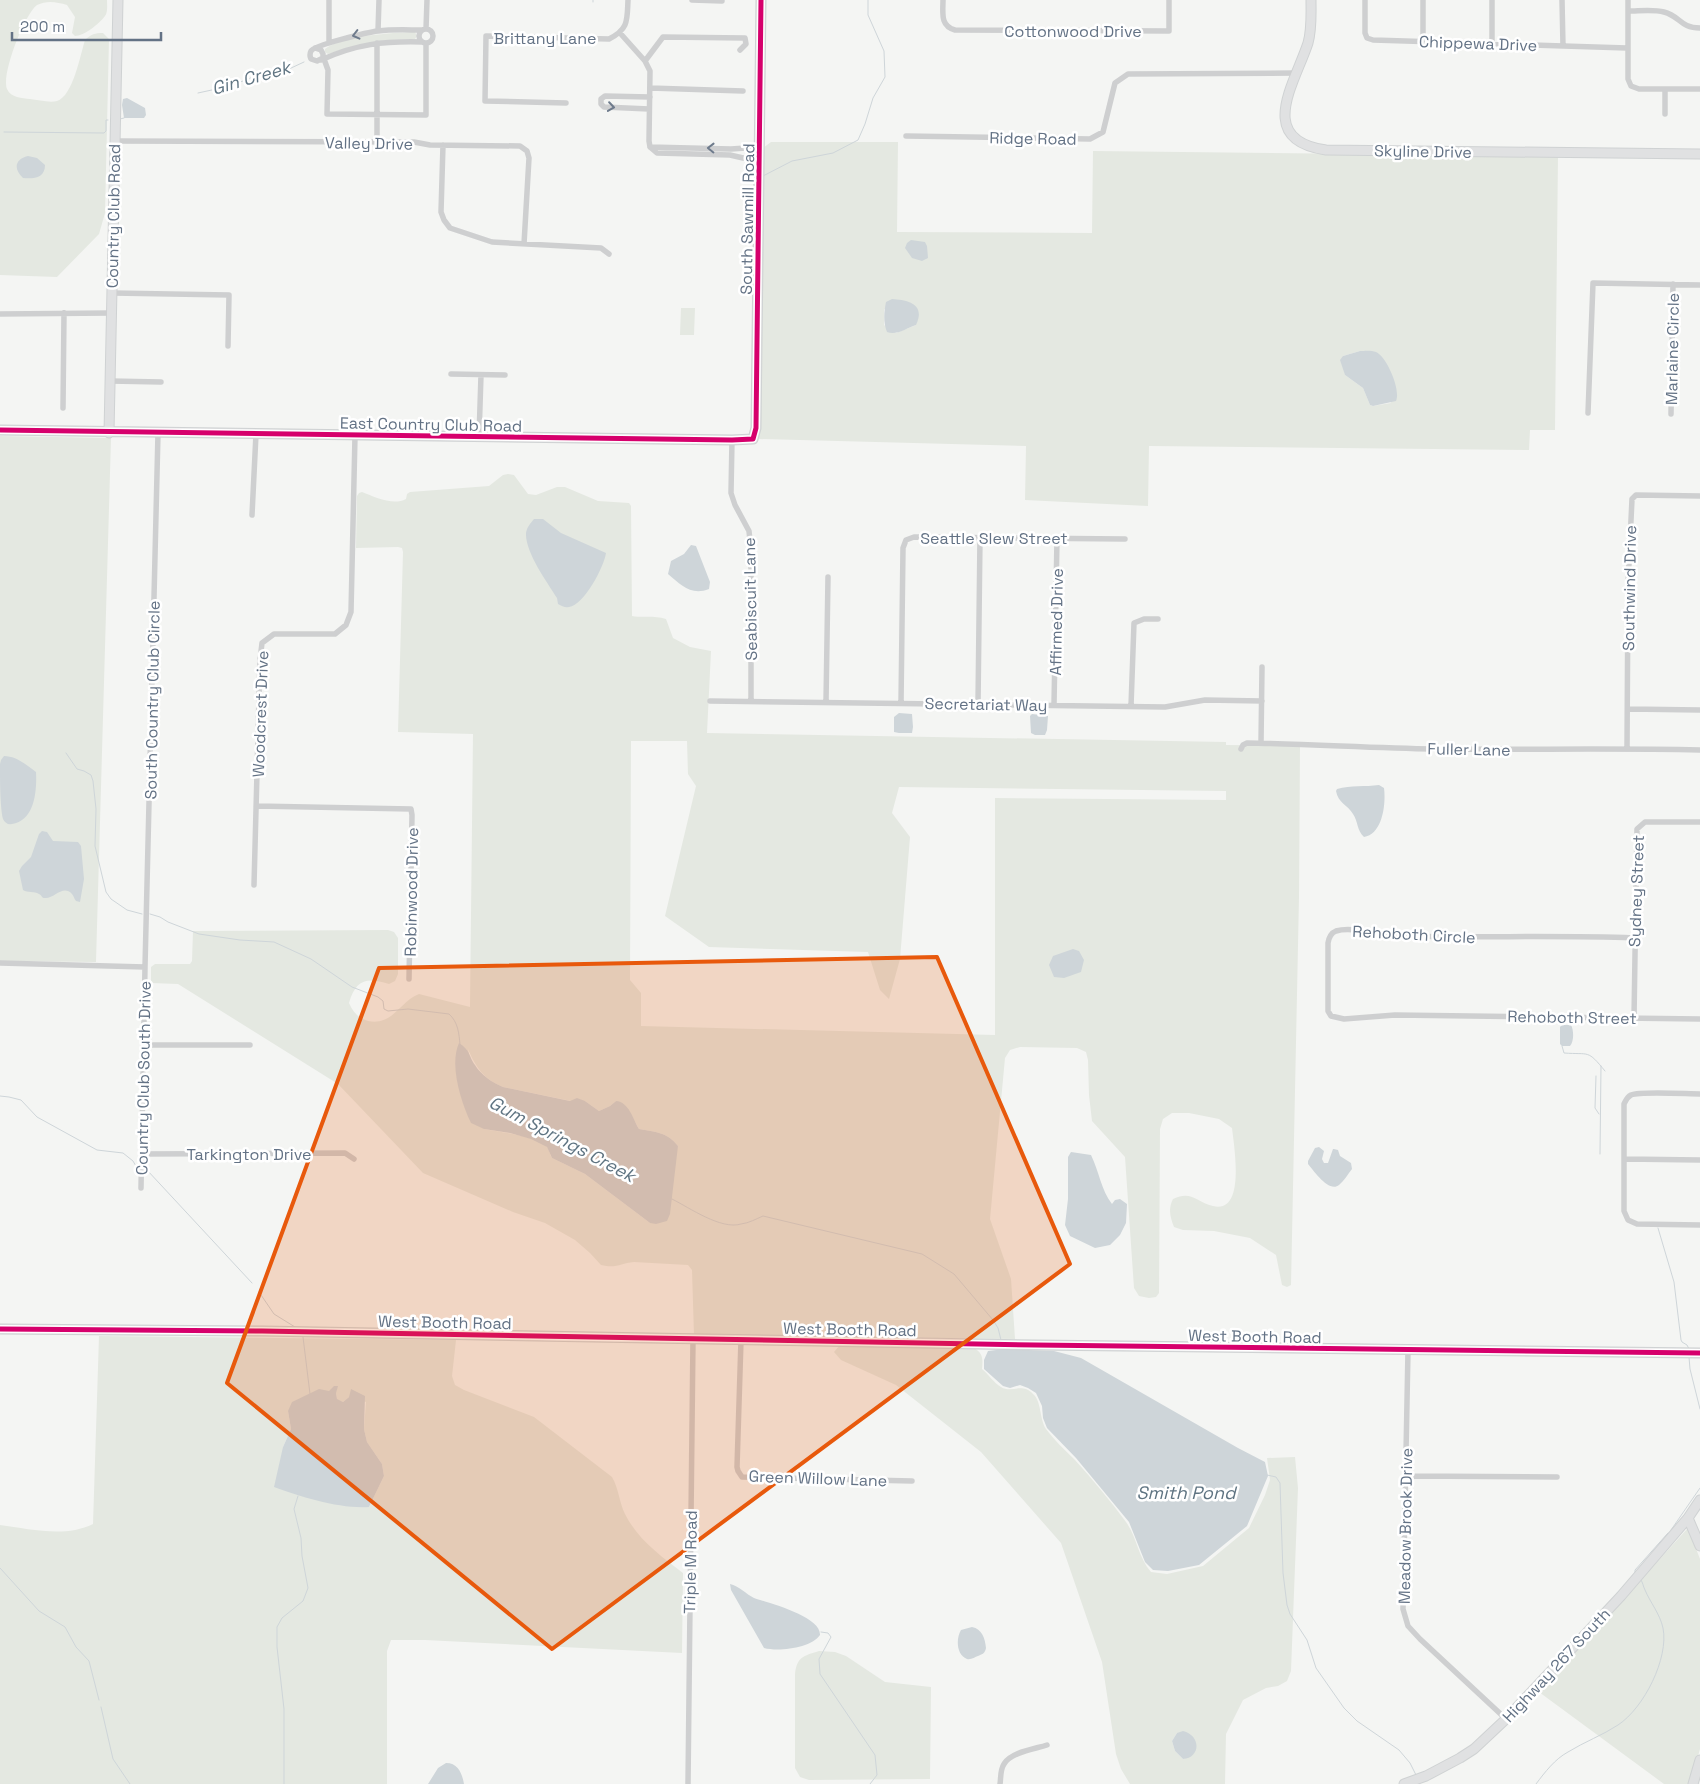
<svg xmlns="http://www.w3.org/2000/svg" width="1700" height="1784" font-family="'Space Grotesk',sans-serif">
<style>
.green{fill:#e4e8e1;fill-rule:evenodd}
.water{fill:#ced5d9}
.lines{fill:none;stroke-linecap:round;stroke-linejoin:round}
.stream{stroke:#ced5d9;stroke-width:1}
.secondary-casing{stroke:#cfd2d3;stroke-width:11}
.street{stroke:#cecfd0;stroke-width:5.5}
.secondary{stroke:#e0e1e2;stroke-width:9}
.cycleway-casing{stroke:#fff;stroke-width:8}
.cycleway{stroke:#d6006c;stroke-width:5}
.oneway{stroke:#6e7b8c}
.marked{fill:#e8590c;fill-opacity:0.2;stroke:#e8590c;stroke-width:4;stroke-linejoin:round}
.labels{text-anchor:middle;stroke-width:5;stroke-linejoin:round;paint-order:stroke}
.street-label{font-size:16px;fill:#637285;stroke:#fff}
.water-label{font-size:18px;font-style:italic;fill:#5f7482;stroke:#fff}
</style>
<rect width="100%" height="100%" fill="#f4f5f3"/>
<path class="green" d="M0,0h107c0,5 1,12 -2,16 -6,8 -21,20 -30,20l-3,-3 3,-16 -8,-12c-10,-3 -20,-5 -30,0 -13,10 -36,70 -30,84 4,9 15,9 23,10 8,1 20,4 27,2 16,-5 23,-45 28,-61 6,-6 10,-7 18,-7l6,6 -4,174 -6,21 -42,43 -57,-2z
M415,32l2,4 -2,3c-32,0 -57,5 -87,15l-3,-2v-3c18,-14 67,-16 90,-17z
M771,142h127l-1,90 195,1 1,-82 465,5 -3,274h-25l-1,20 -380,-4 -1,60 -123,-6 1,-54 -267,-7 4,-291zM884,309l32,16 -20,8 -12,-8zM1360,351l31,52 -18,3 -3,-1 -7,-17 -18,-13 -2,-19z
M681,308h14l-1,27h-14z
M0,436l111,2 -15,524 -96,-1z
M508,474l6,1 14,19 8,1 21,-8h8l33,14 31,2 2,3 1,110c12,2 21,-1 34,3l7,19 17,9 21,4 -4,82 519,9v3l74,1 -1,151 -8,388 -4,2 -5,-2 -6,-30 -26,-17 -36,-7 -31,-1 -9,-3c-4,-10 -6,-18 -1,-28 19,-9 23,3 40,7 33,8 21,-60 19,-78l-13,-9 -30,-6h-17l-9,6 -3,10 -1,164 -3,4 -7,1 -10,-2 -5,-8 -9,-131 -33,-36 -3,-26 -1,-35 -2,-8 -9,-4 -57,-1 -10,3 -5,8 -15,161 21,60 4,60 -321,-4 -2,-65 -4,-5 -54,-3c-14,1 -17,7 -33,3l-11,-12 -15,-13 -30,-17 -32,-11 -90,-39 -85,-89 -160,-100 -27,-1v-16l4,-3h35l2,-3 1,-30 195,-1 6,2 4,6v36l-3,7 -6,3c-22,-7 -33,-5 -40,19 4,9 9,15 19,18 25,5 31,-19 51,-27l51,13 3,-273 -75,-2 5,-180 -1,-4 -4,-1 -42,1 1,-52 2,-3 3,-1c13,5 31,14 44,7l1,-5 3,-2 79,-6 14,-11zM631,741h56l1,33 8,12 -31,130 44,31 159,5 12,38 9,9 11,-40 10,-122 -18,-24 7,-26 327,4v9l-231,-2v237l-354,-9v-33l-11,-13zM468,1049c8,19 16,30 35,38l68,14h14l14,10 11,-5 6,-5 16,15 7,13c17,3 28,3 39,17l-28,77 -65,-49 -33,-16c-2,-3 -3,-8 -5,-11 -11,-11 -47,-15 -63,-18z
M99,1336l357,4 -4,36 3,9 9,5 70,27 78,60c7,12 7,25 13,37 13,26 36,42 58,59l-1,80 -257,-13h-34l-4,11v133h-387v-259c30,4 65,13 93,-1zM329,1391l7,2 1,7 6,2 6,-5 17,5 -2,27 3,13 15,22 2,12 -15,31 -86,-60 8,-18 -3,-18z
M840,1345l134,3c9,5 9,11 8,21 6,5 12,14 19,18 11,7 20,-5 32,7 9,8 6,24 13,35 8,11 19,21 29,31 17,19 35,40 51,62 11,15 12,35 25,50l16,2 36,-8 46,-38 16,-33 5,-15 -3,-22 28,-1 3,31 -7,183 -4,10 -9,5 -12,2 -23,12 -17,34 -1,50h-95l-9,-15 -5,-15 -14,-92 -41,-119 -80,-91 -85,-67 -55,-25 -7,-8zM1177,1733l19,10 -4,12 -9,4 -8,-8 -3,-10z
M1688,1528l12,31v190l-10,35h-26l-125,-92z
M819,1651l16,1 11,4 39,26 46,5 -1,92 -121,1 -9,-3 -5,-9v-94c2,-17 8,-18 24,-23z"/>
<path class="water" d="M127,98l18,10 1,7 -2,3h-20l-2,-13 1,-6z
M28,156l9,2 8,7c0,13 -11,14 -22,13 -10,-9 -8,-19 5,-22z
M911,240l14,2 2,4 1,12 -6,3 -10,-3 -7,-10 2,-5z
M892,299c16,1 34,5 24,26 -9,3 -20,11 -29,7 -4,-10 -3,-20 -1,-30z
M1360,351c4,0 11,-1 16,1 11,5 25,38 20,49l-23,5 -3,-1 -7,-17 -18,-13 -5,-15 3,-4z
M534,519h9l18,14 45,20c-2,14 -22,52 -37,54 -4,1 -7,-1 -11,-3l-1,-6c-10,-16 -32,-46 -31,-65 1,-6 4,-9 8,-14z
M691,545l5,1 14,36 -1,7c-18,7 -28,-4 -41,-15l3,-13 13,-7z
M899,713l13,1 1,13 -1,6h-13l-5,-1v-15z
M1032,714l16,2 -1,14 -2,5h-10l-4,-2 -1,-17z
M4,756c12,0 23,9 32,16 1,18 -1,49 -24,52 -4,1 -7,-1 -9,-5 -3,-13 -3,-40 -3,-55l1,-4z
M1379,785l5,3c2,15 -1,46 -20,49 -7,-6 -6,-16 -11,-23 -5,-9 -15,-11 -17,-23l1,-2c14,-4 28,-2 42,-4z
M42,831l5,1 6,9 25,1 3,4 3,33 -4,23 -4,-1c-2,-2 -2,-5 -4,-7 -9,-10 -18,5 -27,4 -4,0 -2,-2 -6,-4 -5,-3 -11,-1 -16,-4l-4,-19 3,-5 9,-9 8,-23z
M1073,949l6,2 5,9 -3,12 -17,6 -10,-1 -5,-12 4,-9z
M1562,1025h9c3,5 3,17 -1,21h-8l-2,-2v-17z
M459,1043c12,8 9,12 16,22 6,10 18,18 28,22l67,14 7,-3 8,3 14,10 11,-5 6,-5c13,1 17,18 23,28 17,3 28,3 39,17l-8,68 -3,7 -11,3 -6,-1 -65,-49 -33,-16 -5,-11 -16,-8 -21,-6 -26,-4 -13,-6c-10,-21 -22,-58 -12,-80z
M1319,1147l5,4 -2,8 2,4h4l5,-14h1l4,1 2,6 11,7 1,6c-4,5 -8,12 -13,16 -10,8 -25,-14 -31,-21v-3l7,-13z
M1071,1152l20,3c8,16 10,35 21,49l3,-4 5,-1 7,5 -1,19 -6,12 -10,10 -15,3 -25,-12 -5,-11 3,-26v-42z
M1004,1349l50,2 27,7 157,90 27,14 3,14 -21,50 -48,39 -31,6 -15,-1 -8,-8 -16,-40 -53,-64 -29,-30 -4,-10 -1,-12 -6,-13 -8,-5 -8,-3 -10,3 -7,-2 -19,-17v-9l4,-9z
M334,1386h4l-2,7 1,6 6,3 6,-5 2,-8 14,7 -1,33 3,13 15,22 2,12 -15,31c-29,2 -68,-10 -95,-20l9,-40 8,-18 -3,-18 4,-9 27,-13 10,2z
M730,1584c9,2 16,10 24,14 14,5 67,18 66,37 -9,13 -41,17 -56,13l-33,-58z
M972,1627c10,2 13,11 14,21 -1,5 -3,6 -8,8 -3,1 -7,4 -11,3 -11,-4 -11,-21 -6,-29z
M1183,1731c19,5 17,27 0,28l-8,-8 -3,-10 5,-8z
M446,1763c12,0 16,10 18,21h-36l10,-16z"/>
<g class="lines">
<path class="stream" d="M593,2v-2
M198,93l32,-7 36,-14 23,-3 15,-7
M120,119l4,-1
M4,132l100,1 2,-2v-11h2
M763,176l29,-15 41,-8 25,-13 7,-16 8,-26 12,-21 -1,-26 -16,-36v-15
M66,753l11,16 7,2 7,4 2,6 3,28 -1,37 11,46 5,7 16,11 15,4
M150,914l10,3 8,5 31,12 41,6 34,2 37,17 41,28 26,10 5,4 1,8 4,2 20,-2 41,5c9,8 10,19 11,31
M1562,1046l2,7c26,2 23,-4 41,18
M1596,1076l-1,32 4,6
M0,1096l9,1 12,3 16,17 60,33 26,3 10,8 4,7
M1600,1154l1,-88
M147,1170l105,113
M672,1199c18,9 49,31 69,25 8,-1 15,-5 22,-8l159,38 32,20 39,46 5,8 3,12
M1658,1228l16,54 7,58 1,2 5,3 2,4
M259,1292l15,22 21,13
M303,1337l7,57
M1689,1357l1,12 10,40
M1267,1475l9,2 4,6 3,90 4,32 3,9 17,26 9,28 28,40 13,13 42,29 11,13 6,12
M1671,1530l29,-42
M0,1568l39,43 26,16 11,20 13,14 10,39
M1635,1574v-4l33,-37
M821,1632l7,1 3,4 -12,22 1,15 55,81 2,20 -7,9
M101,1707l12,52 17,25
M284,1784v-75l-7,-62v-20l5,-9 21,-17 5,-13 -6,-32 -1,-18 -7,-29 4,-13
M1419,1784h1
M1536,1784c9,-12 19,-25 32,-32 16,-10 35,-17 50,-27 26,-17 51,-67 45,-97 -3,-14 -13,-26 -18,-38 -2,-4 -2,-7 -4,-10"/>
<defs>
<path id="secondary" d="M1311,0c0,14 1,29 -3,43 -13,40 -53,97 18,107l374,4
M0,430l732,10 21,-1 3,-11 5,-428
M109,433l9,-433
M0,1329l262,2 774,14 664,8
M1688,1518l12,28
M1404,1784l22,-8 34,-18 14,-9 32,-30 115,-123 67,-78 12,-18
M1693,1784l7,-24"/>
</defs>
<use href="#secondary" class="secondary-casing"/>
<path class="street" d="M692,0l30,1
M943,0c0,13 -3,26 12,30l214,1v-31
M1365,0v33l2,5 6,2 254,8
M1423,0v42
M1562,0l1,46
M1628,0v79l3,7 8,3h61
M1628,11c11,0 26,-2 36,1 16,4 16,16 36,16
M426,29l1,-29
M419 36a7 7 0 1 1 14 0a7 7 0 1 1-14 0Z
M378,31l1,-31
M620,33l25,28 5,10 -1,70 1,6
M329,43v-43
M1492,44v-44
M315,48l6,2 2,4v4l-6,3 -6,-2c-1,-3 -2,-4 0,-8 3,-6 58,-19 67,-20 15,-2 30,-1 44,-1
M324,59l4,11 -1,44 99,1v-72
M321,60c35,-16 63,-19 101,-18
M645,61l18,-24 82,1 1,6 -6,6
M650,88l93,3
M566,103l-81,-2 1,-65 123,3c20,-10 18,-19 19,-39
M649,109l-45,-2 -3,-3v-5l4,-3 45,1
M1665,114v-25
M906,136l184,3 13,-7 12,-49 13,-9 168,-1
M115,141l299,1 16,3 90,1 7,5 2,7 -5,86
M377,142v-99
M443,145l-2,67 3,8 6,8 42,14 109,6 8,6
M760,157l-17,1 -13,-3 -73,-2 -7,-6 81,2 29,-2
M112,293l117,2 -1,51
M0,314l111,-1
M451,374l54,1
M110,381l51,1
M63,408l1,-95
M1588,413l5,-130 107,2
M1671,414l2,-130
M479,437l2,-62
M732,440l-1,53 4,12 14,26 2,19v151
M252,515l4,-81
M710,701l455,6 40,-7 57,1
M826,702l2,-125
M901,703l2,-155 3,-8 8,-3 211,2
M978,704l2,-167
M1054,705l3,-167
M1131,706l3,-83 10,-4h14
M1628,709l72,1
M1261,743l1,-76
M1627,748l1,-164 4,-85 4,-4 64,1
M1241,749l2,-4 4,-2c62,1 125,5 187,6 88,1 177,-1 266,1
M256,806l155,3 1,6 -3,164
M254,885l6,-225 2,-17 12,-9h61l11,-9 5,-13 4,-176
M1634,938c-76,-3 -153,0 -229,-2 -19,0 -52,-10 -69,-5 -5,2 -7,6 -8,12v68l3,5 13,3 51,-4 305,4
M0,963l145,4
M1634,1018l3,-189 8,-7h55
M143,1045h107
M1700,1094c-13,0 -59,-3 -69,1 -4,2 -5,5 -7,9v107l4,9 9,4 63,1
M142,1154l203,-1 9,6
M1624,1159l76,1
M141,1188l4,-221 13,-534
M741,1340l-4,127 1,4 4,6 170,4
M1408,1350l-5,259 5,17 12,13 86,80
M1406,1476l151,1
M688,1784l5,-445
M1000,1784c1,-6 0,-14 4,-20 7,-12 31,-15 43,-19"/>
<use href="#secondary" class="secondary"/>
<defs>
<path id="cycleway" d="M0,430l732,10 21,-1 3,-11 5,-428
M0,1329l262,2 774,14 664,8"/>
</defs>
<use href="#cycleway" class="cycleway-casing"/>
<use href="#cycleway" class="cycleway"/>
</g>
<defs><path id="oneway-chevron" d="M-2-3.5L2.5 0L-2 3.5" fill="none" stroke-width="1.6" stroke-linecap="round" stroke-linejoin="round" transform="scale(1.25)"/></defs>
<g class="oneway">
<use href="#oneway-chevron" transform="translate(356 35) rotate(166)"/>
<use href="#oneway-chevron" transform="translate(611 107) rotate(8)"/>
<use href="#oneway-chevron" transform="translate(711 148) rotate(-179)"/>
</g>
<path class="marked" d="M937,957l133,307 -518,385 -325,-266 152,-415z"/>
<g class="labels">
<g class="street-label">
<text x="1073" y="37">Cottonwood Drive</text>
<text x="545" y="44">Brittany Lane</text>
<text transform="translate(1478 43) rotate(2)" y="6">Chippewa Drive</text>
<text transform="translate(1033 138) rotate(1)" y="6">Ridge Road</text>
<text transform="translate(369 143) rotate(1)" y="6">Valley Drive</text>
<text transform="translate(1423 151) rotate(1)" y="6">Skyline Drive</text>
<text transform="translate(113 216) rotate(-89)" y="6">Country Club Road</text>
<text transform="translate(747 219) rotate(-89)" y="6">South Sawmill Road</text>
<text transform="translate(1672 349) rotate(-89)" y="6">Marlaine Circle</text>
<text transform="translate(431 424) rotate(1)" y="6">East Country Club Road</text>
<text x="994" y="544">Seattle Slew Street</text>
<text transform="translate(1629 588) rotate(-89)" y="6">Southwind Drive</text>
<text transform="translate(750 599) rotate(-91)" y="6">Seabiscuit Lane</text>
<text transform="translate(1056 622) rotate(-89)" y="6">Affirmed Drive</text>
<text transform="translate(152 700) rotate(-89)" y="6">South Country Club Circle</text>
<text transform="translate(986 704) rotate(1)" y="6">Secretariat Way</text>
<text transform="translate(260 714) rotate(-88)" y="6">Woodcrest Drive</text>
<text transform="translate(1469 749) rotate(1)" y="6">Fuller Lane</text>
<text transform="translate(1636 891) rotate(-88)" y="6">Sydney Street</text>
<text transform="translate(411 892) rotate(-89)" y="6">Robinwood Drive</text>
<text transform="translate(1414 934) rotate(3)" y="6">Rehoboth Circle</text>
<text transform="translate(1572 1017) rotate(1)" y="6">Rehoboth Street</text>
<text transform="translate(143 1078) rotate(-89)" y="6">Country Club South Drive</text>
<text x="249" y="1160">Tarkington Drive</text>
<text transform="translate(445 1322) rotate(1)" y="6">West Booth Road</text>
<text transform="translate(850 1329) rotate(1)" y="6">West Booth Road</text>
<text transform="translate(1255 1336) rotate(1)" y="6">West Booth Road</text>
<text transform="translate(818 1478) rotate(2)" y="6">Green Willow Lane</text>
<text transform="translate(1405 1526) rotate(-89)" y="6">Meadow Brook Drive</text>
<text transform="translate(690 1562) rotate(-89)" y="6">Triple M Road</text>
<text transform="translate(1556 1665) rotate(-47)" y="6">Highway 267 South</text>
</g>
<g class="water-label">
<text transform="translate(251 78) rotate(-16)" y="6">Gin Creek</text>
<text transform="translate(562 1139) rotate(28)" y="6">Gum Springs Creek</text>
<text x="1186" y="1499">Smith Pond</text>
</g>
</g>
<path d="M12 32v8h149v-8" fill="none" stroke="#637285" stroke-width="2.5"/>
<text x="20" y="32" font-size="15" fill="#637285" stroke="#ffffff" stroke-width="4" paint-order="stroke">200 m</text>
</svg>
